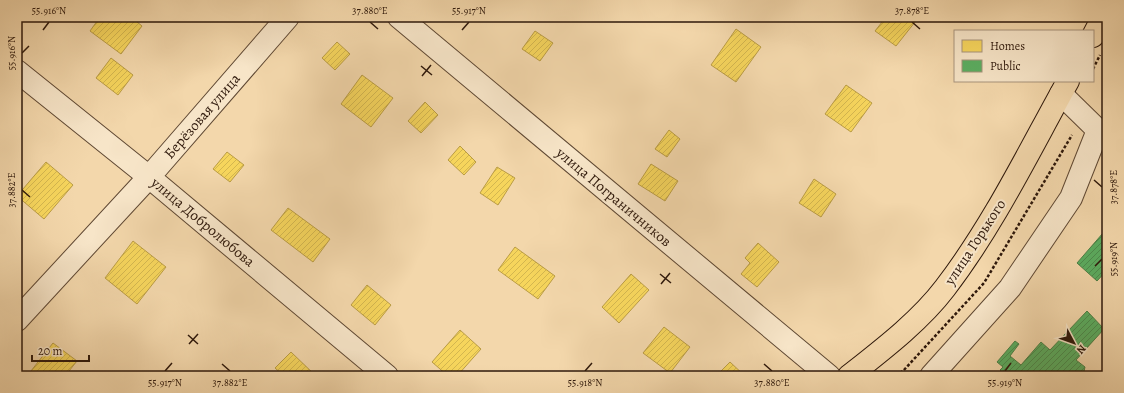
<svg xmlns="http://www.w3.org/2000/svg" width="1124" height="393" font-family="Alegreya,serif">
<style>
.homes{fill:url(#homes-hatch);stroke:#ba9c44}
.public{fill:url(#public-hatch);stroke:#4d8147}
.lines{fill:none;stroke-linecap:round;stroke-linejoin:round}
.minor-casing{stroke:#5f4833;stroke-width:24}
.major-casing{stroke:#2e180b;stroke-width:24}
.path{stroke:#2e180b;stroke-width:2.5;stroke-dasharray:3 2;stroke-linecap:butt}
.minor{stroke:#f7e5c8;stroke-width:22}
.major{stroke:#f3d7ab;stroke-width:22}
.ticks{fill:none;stroke:#2e180b;stroke-width:1.5}
.labels{text-anchor:middle;stroke-width:4;stroke-linejoin:round;paint-order:stroke}
.street-label{font-size:15px;fill:#2e180b;stroke:#f7e5c8}
.neatline{fill:none;stroke:#2e180b;stroke-width:1.5}
.ticks-label{font-size:10px;text-anchor:middle;fill:#2e180b}
</style>
<defs>
<pattern id="homes-hatch" width="6" height="6" patternUnits="userSpaceOnUse"><rect width="6" height="6" fill="#f6d55c"/><path d="M-1 1l2-2M0 6l6-6M5 7l2-2" fill="none" stroke="#d3b64f"/></pattern>
<pattern id="public-hatch" width="6" height="6" patternUnits="userSpaceOnUse"><rect width="6" height="6" fill="#5aae61"/><path d="M-1 1l2-2M0 6l6-6M5 7l2-2" fill="none" stroke="#4b8d4e"/></pattern>
</defs>
<rect width="100%" height="100%" fill="#f3d7ab"/>
<filter id="stains"><feTurbulence type="fractalNoise" baseFrequency=".005" numOctaves="4"/><feColorMatrix values="0 0 0 0 .2 0 0 0 0 .09 0 0 0 0 .02 0 0 0 .5 -.17"/></filter>
<radialGradient id="worn" r=".72"><stop offset=".6" stop-color="#630" stop-opacity="0"/><stop offset="1" stop-color="#630" stop-opacity=".3"/></radialGradient>
<path class="homes" d="M100,17h31l11,9 -21,28 -31,-23z
M886,17h33l-23,29 -21,-15z
M736,29l25,18 -25,35 -25,-17z
M535,31l18,12 -13,18 -18,-12z
M337,42l13,12 -15,16 -13,-12z
M111,58l22,17 -15,20 -22,-17z
M362,75l31,23 -22,29 -30,-23z
M846,85l26,18 -21,29 -26,-18z
M425,102l13,13 -17,18 -13,-12z
M669,130l11,9 -13,18 -12,-8z
M460,146l16,16 -12,13 -16,-15z
M227,152l17,13 -14,17 -17,-13z
M46,162l27,23 -29,34 -27,-23z
M651,164l27,17 -13,20 -27,-17z
M497,167l18,11 -17,27 -18,-12z
M814,179l22,15 -15,23 -22,-14z
M288,208l42,31 -17,23 -42,-32z
M133,241l33,26 -29,37 -32,-26z
M758,243l21,19 -22,25 -16,-13 9,-11 -5,-5z
M515,247l40,29 -17,23 -40,-29z
M631,274l18,16 -30,33 -17,-16z
M367,285l24,20 -16,20 -24,-20z
M664,327l26,20 -20,26 -27,-20z
M460,330l21,19 -24,27h-9l-16,-14z
M53,343l24,18 -12,15h-38z
M291,352l25,24h-32l-9,-8z
M730,362l15,14h-29z"/>
<path class="public" d="M1103,233l4,4v33l-10,11 -20,-18z
M1087,311l17,18 -28,31 9,7 -2,9h-79l1,-1 -5,-5 3,-3 -6,-5 18,-21 4,3 -9,12 11,9 20,-23 9,8z"/>
<g class="lines">
<defs>
<path id="minor" d="M399,17l430,359
M17,71l132,106 238,199
M1061,94l46,45
M17,320l132,-143 139,-160
M931,376l79,-88 61,-90 27,-68"/>
<path id="major" d="M1093,36l10,-19
M849,376c33,-26 71,-55 96,-88 49,-64 84,-137 123,-207"/>
</defs>
<use href="#minor" class="minor-casing"/>
<use href="#major" class="major-casing"/>
<path class="path" d="M1093,69l7,-14
M896,376l7,-5 81,-88 88,-148"/>
<use href="#minor" class="minor"/>
<use href="#major" class="major"/>
</g>
<path class="ticks" d="M370,22l8,7M912,22l8,7M43,30l6,-8M462,30l7,-8M22,53l7,-7M421,66l11,9M422,76l9,-11M1094,180l8,7M22,190l8,7M1095,266l7,-7M660,274l11,9M661,284l9,-11M188,335l10,9M189,344l9,-10M222,364l8,7M764,364l8,7M165,371l7,-8M585,371l7,-8M1005,371l6,-8"/>
<g class="labels">
<g class="street-label">
<text transform="translate(202 116) rotate(-49)" y="5">Берёзовая улица</text>
<text transform="translate(614 197) rotate(40)" y="5">улица Пограничников</text>
<text transform="translate(203 222) rotate(40)" y="5">улица Добролюбова</text>
<text transform="translate(975 242) rotate(-57)" y="5">улица Горького</text>
</g>
</g>
<rect width="1124" height="393" fill="none" stroke="#f3d7ab" stroke-width="44"/>
<rect x="954" y="30" width="140" height="52" fill="#f7e5c8" stroke="#a7937c"/>
<rect x="962" y="40" width="20" height="12" fill="#f6d55c" stroke="#a7937c"/>
<text x="990" y="50" font-size="12" fill="#2e180b">Homes</text>
<rect x="962" y="60" width="20" height="12" fill="#5aae61" stroke="#a7937c"/>
<text x="990" y="70" font-size="12" fill="#2e180b">Public</text>
<g transform="translate(1074 343) rotate(131)" stroke="#f7e5c8" stroke-width="3" paint-order="stroke">
<path d="M0-3L7 15L0 10L-7 15Z" fill="#2e180b"/>
<text y="-6" font-size="11" font-weight="bold" text-anchor="middle" fill="#2e180b">N</text>
</g>
<path d="M32 355v6h57v-6" fill="none" stroke="#2e180b" stroke-width="2"/>
<text x="38" y="355" font-size="12" fill="#2e180b" stroke="#f7e5c8" stroke-width="3" paint-order="stroke">20 m</text>
<rect x="22" y="22" width="1080" height="349" class="neatline"/>
<g class="ticks-label">
<text x="49" y="14">55.916°N</text>
<text x="370" y="14">37.880°E</text>
<text x="469" y="14">55.917°N</text>
<text x="912" y="14">37.878°E</text>
<text transform="translate(11 53) rotate(-90)" y="4">55.916°N</text>
<text transform="translate(1113 187) rotate(-90)" y="4">37.878°E</text>
<text transform="translate(11 190) rotate(-90)" y="4">37.882°E</text>
<text transform="translate(1113 259) rotate(-90)" y="4">55.919°N</text>
<text x="165" y="386">55.917°N</text>
<text x="230" y="386">37.882°E</text>
<text x="585" y="386">55.918°N</text>
<text x="772" y="386">37.880°E</text>
<text x="1005" y="386">55.919°N</text>
</g>
<rect width="100%" height="100%" filter="url(#stains)"/>
<rect width="100%" height="100%" fill="url(#worn)"/>
</svg>
